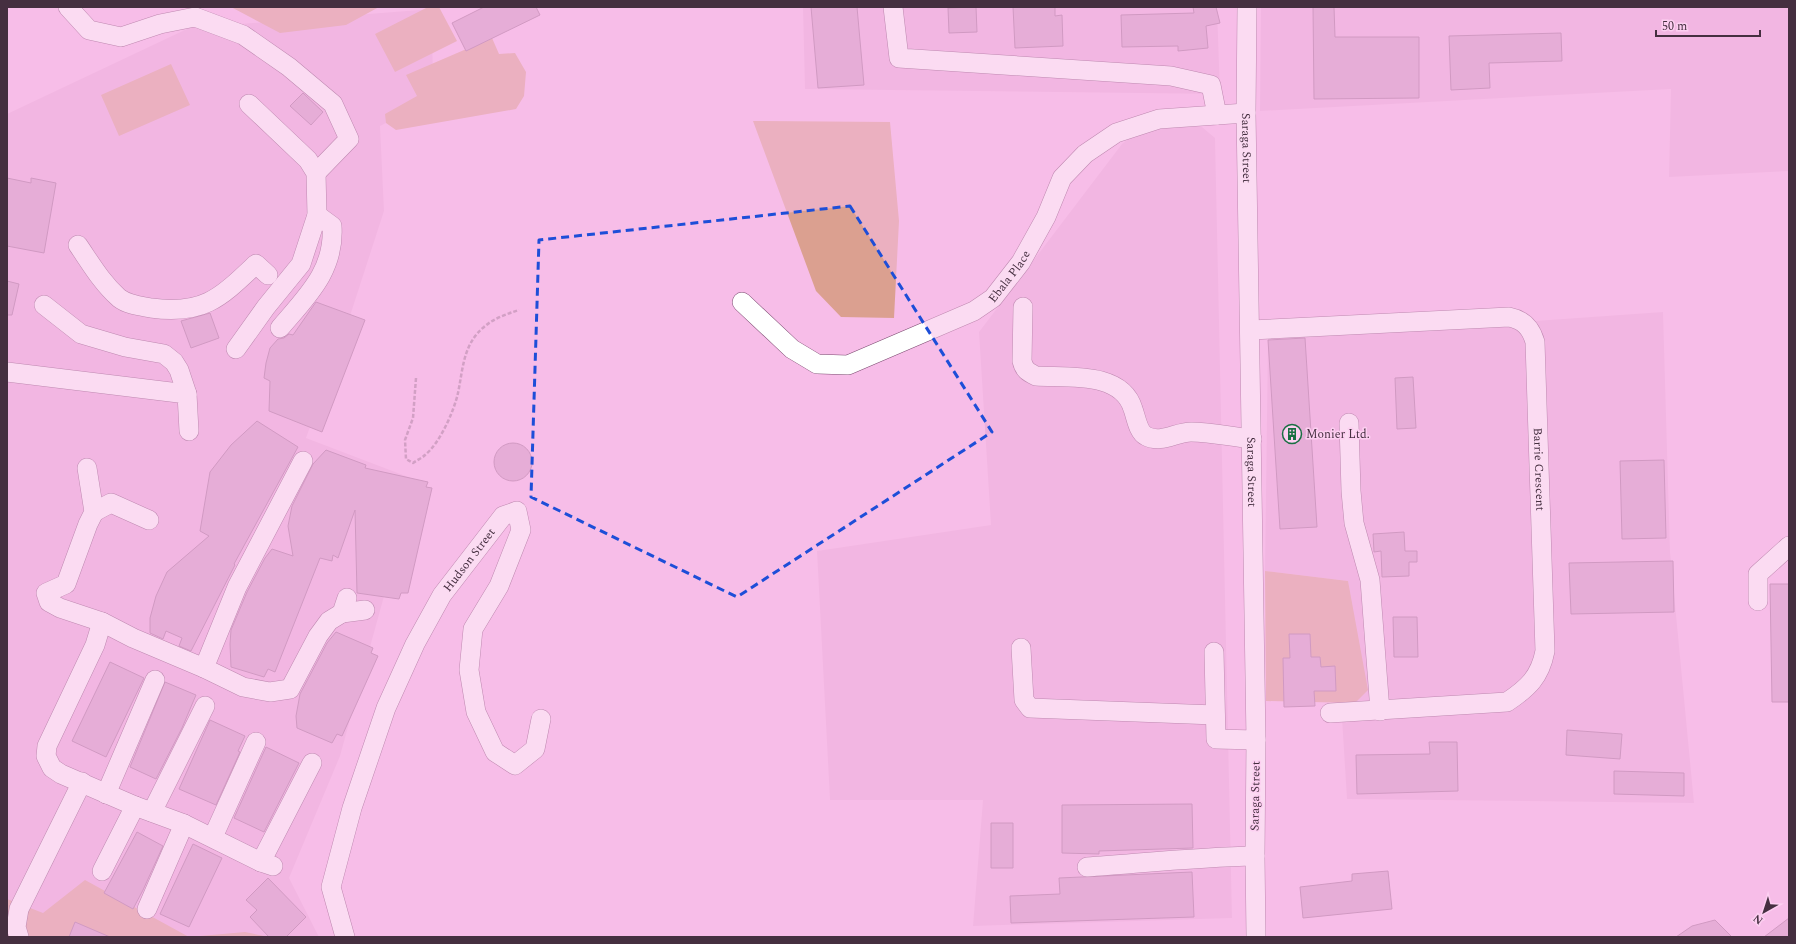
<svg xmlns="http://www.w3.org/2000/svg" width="1796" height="944" font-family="Spectral,serif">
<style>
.built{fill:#ebaedc}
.green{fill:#dba090}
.building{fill:#d19ac3;stroke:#a26e96}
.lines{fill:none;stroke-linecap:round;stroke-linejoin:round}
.minor-casing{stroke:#7a496f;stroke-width:20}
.path{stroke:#a57c9b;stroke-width:2.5;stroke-dasharray:4 2;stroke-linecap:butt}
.minor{stroke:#fff;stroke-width:19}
.marked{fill:none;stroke:#1d4ed8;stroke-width:3;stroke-dasharray:8 5;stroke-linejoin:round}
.labels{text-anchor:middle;stroke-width:3;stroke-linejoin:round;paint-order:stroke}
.street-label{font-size:12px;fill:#452f40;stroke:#fdcff1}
.poi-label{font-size:12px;fill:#452f40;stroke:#fdcff1;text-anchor:start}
</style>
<rect width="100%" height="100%" fill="#f7bde8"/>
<path class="built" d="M803,7h414l3,87 -415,-5z
M1261,7h528v164l-120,6 2,-88 -411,22z
M432,9l1,90 -53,27 4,85 -35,108 -43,119 110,42 -76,276 -51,122 30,59h-312v-823l182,-86z
M1147,124l55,3 13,11 17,780 -259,8 10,-126h-153l-13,-249 174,-26 -12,-193 143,-188z
M1663,312l7,240 24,251 -347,-4 -6,-97h14l-7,-121 -83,-10 3,-231z"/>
<path class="green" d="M231,7h148l-33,18 -66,8z
M428,7h11l18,34 -62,31 -20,-38z
M492,38l7,16 16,-1 11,19 -2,24 -8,13 -120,21 -10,-7 -1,-9 32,-18 -11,-21z
M171,64l19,41 -71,31 -18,-41z
M753,121l137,1 9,99 -5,97 -53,-1 -25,-26z
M1265,571l83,10 20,109 -13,13 -89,-2z
M85,880l104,57 56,-5 24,5h-262v-38l36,14z"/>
<path class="building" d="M484,7h52l4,8 -74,36 -14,-28z
M811,7h46l7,78 -46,3z
M976,7l1,25 -28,1 -1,-25z
M1013,7h42v9l7,-1 1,31 -48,2z
M1193,7h23l4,16 -14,3 2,22 -30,3v-5l-56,1 -1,-32 73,-2z
M1313,7h21l1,30h84v61l-105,1z
M1561,33l1,28 -73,2 1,25 -39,2 -2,-54z
M303,93l20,19 -12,13 -21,-19z
M7,178l24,5v-5l25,5 -12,70 -37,-7z
M7,281l12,3 -7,31h-5z
M316,302l49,18 -43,112 -53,-21 1,-30 -6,-3 2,-15 4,-15 8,-9 6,-1 5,-4 4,1z
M210,313l9,25 -28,10 -10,-27z
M1305,338l12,189 -37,2 -12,-189z
M1413,377l3,51 -19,1 -2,-51z
M257,421l41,26 -64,117 1,1 -44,86 -12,-5 3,-8 -16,-7 -3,8 -13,-6v-15l6,-22 11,-24 42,-36 -9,-5 10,-59 21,-27z
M494 462a19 19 0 1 1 38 0a19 19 0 1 1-38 0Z
M326,450l40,15 -1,3 63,14 -2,5 6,1 -24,105h-7l-2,6 -42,-6 -2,-83 -17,48 -5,-3 -1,6 -12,-3 -45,114 -7,-3 -4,8 -33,-10 -1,-23 1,-14 16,-38 18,-34 7,-9 21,7 -5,-30 4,-20 21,-42z
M1664,460l2,78 -44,1 -2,-78z
M1404,532l1,19h12v11h-8v14l-27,1 -1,-26 -7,1 -1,-18z
M1673,561l1,51 -103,2 -2,-51z
M1770,584h19v118h-17z
M1393,617h24l1,40h-24z
M336,632l37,16 -2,5 7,3 -36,80 -5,-2 -5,9 -35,-15 -1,-12 4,-22 27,-51z
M1289,634h21l1,23h9l1,10 14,-1 1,25h-22l1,15 -31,1 -1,-49h7z
M110,662l34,16 -38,79 -34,-16z
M165,682l31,13 -14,33 -26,51 -26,-12z
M210,720l35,16 -7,15 2,1 -24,53 -37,-16z
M1567,730l55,4 -2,25 -54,-4z
M1429,742h28l1,49 -101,3 -1,-39 74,-1z
M266,747l33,16 -35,69 -30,-14z
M1614,771l70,2v23l-70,-2z
M1192,804l1,44 -94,3v3l-37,-1v-48z
M991,823h22v45h-22z
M137,832l26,14 -20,44 -10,19 -29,-16z
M193,844l29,14 -33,69 -29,-13z
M1388,871l4,38 -89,9 -3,-31 52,-6v-7z
M1192,872l2,45 -183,6 -1,-27 50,-2 -1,-16z
M268,878l38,39 -20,20h-17l-19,-20 7,-7 -11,-10z
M1789,918v19h-25z
M1715,920l17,17h-56l16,-11z
M75,922l35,15h-41z"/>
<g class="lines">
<defs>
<g id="minor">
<path d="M68,7l21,23 32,7 39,-13 35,-7 48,18 46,32 44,37 16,35 -33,34"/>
<path d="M893,7l6,51 272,18 40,9 6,30"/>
<path id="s1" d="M1247,7l-1,106 10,627 -1,116 1,81"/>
<path d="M78,245c13,19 24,38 41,53 9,7 21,8 32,10 53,7 69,-10 105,-44l12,11"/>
<path id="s2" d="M742,302l50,47 25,15 31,1 126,-54 19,-13 28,-36 25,-45 16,-39 23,-24 31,-21 43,-14 87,-6"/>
<path d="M44,305l37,29 44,13 39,7 10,8 5,8 8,24"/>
<path d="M1023,307l-1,54c2,9 6,11 14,15 32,2 86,-5 97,33 3,8 5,23 13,27 15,8 30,-4 45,-4 20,0 41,5 61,7"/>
<path d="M280,328c26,-31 55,-57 52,-102l-15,-11"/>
<path id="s3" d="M1251,330l258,-13c15,3 22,11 26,25l10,309c-5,26 -17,37 -38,51l-177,11"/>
<path d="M236,349l30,-42 35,-43 16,-49 -1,-42 -8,-13 -59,-56"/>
<path d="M7,372l180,22 2,37"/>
<path d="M1349,423l2,68 3,32 16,57 10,131"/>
<path d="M87,468l7,44 -6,12 -22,60 -20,9 3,9 11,6 42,14 31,16 71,30 33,-81 66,-126"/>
<path d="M94,512l17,-9 38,17"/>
<path d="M1758,601v-27l31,-28"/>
<path d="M342,613l23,-3"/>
<path d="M102,622l-7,23 -48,101 -1,10 6,12 9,6 74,32 49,18 77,38 12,4"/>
<path d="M1021,648l3,52 6,8 185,7"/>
<path d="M1214,652l2,87 40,1"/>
<path d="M204,668l39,19 27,5 20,-3 28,-53 11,-15 13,-8 5,-15"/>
<path d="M106,794l49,-114"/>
<path d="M152,812l53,-106"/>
<path d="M213,837l43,-95"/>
<path d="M261,862l51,-99"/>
<path d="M1087,867c56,-4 112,-10 168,-11"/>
<path d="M102,871l33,-65"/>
<path d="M147,909l37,-85"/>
<path d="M19,937l-3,-10 3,-18 63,-127"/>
<path id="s4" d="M345,937l-14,-50 21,-79 34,-100 29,-64 27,-49 61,-79 14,-5 4,19 -22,56 -26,43 -4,41 7,42 19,40 20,13 20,-16 6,-30"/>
</g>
</defs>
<use href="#minor" class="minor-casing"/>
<path class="path" d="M416,378l-3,40 -8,22 1,19 7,4c4,-3 9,-5 12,-8 15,-12 29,-44 33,-62 5,-24 5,-49 26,-66 10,-9 23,-13 35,-17"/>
<use href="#minor" class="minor"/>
</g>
<path d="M0 0H1796V944H0ZM850,206l142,226 -255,165 -206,-100 8,-257z" fill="#f7bde8" fill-opacity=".55" fill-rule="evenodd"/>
<path class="marked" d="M850,206l142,226 -255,165 -206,-100 8,-257z"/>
<defs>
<symbol id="building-ring" viewBox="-11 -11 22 22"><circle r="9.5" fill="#fdcff1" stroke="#186f42" stroke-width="1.5"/><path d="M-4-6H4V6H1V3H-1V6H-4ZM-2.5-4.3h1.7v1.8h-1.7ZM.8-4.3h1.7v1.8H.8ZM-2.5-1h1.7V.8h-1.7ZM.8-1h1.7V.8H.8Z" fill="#186f42"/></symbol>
</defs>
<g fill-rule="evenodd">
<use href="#building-ring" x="1281" y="423" width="22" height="22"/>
</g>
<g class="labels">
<g class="street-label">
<text dy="4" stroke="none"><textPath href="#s1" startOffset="141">Saraga Street</textPath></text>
<text dy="4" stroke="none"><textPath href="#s2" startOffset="316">Ebala Place</textPath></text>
<text dy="4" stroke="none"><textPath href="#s3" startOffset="424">Barrie Crescent</textPath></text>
<text dy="4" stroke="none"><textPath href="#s1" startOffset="465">Saraga Street</textPath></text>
<text dy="4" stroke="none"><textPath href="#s4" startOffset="410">Hudson Street</textPath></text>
<text transform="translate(1255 796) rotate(-89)" y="4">Saraga Street</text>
</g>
<g class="poi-label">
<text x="1306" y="438">Monier Ltd.</text>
</g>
</g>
<rect width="1796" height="944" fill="none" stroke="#452f40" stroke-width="16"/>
<g transform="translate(1764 912) rotate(219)" stroke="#fdcff1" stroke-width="3" paint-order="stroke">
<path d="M0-3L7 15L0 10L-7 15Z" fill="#452f40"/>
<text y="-6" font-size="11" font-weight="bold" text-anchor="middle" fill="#452f40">N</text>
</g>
<path d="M1656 30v6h104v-6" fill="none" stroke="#452f40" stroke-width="2"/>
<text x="1662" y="30" font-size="12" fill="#452f40" stroke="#fdcff1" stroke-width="3" paint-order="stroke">50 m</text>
</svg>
